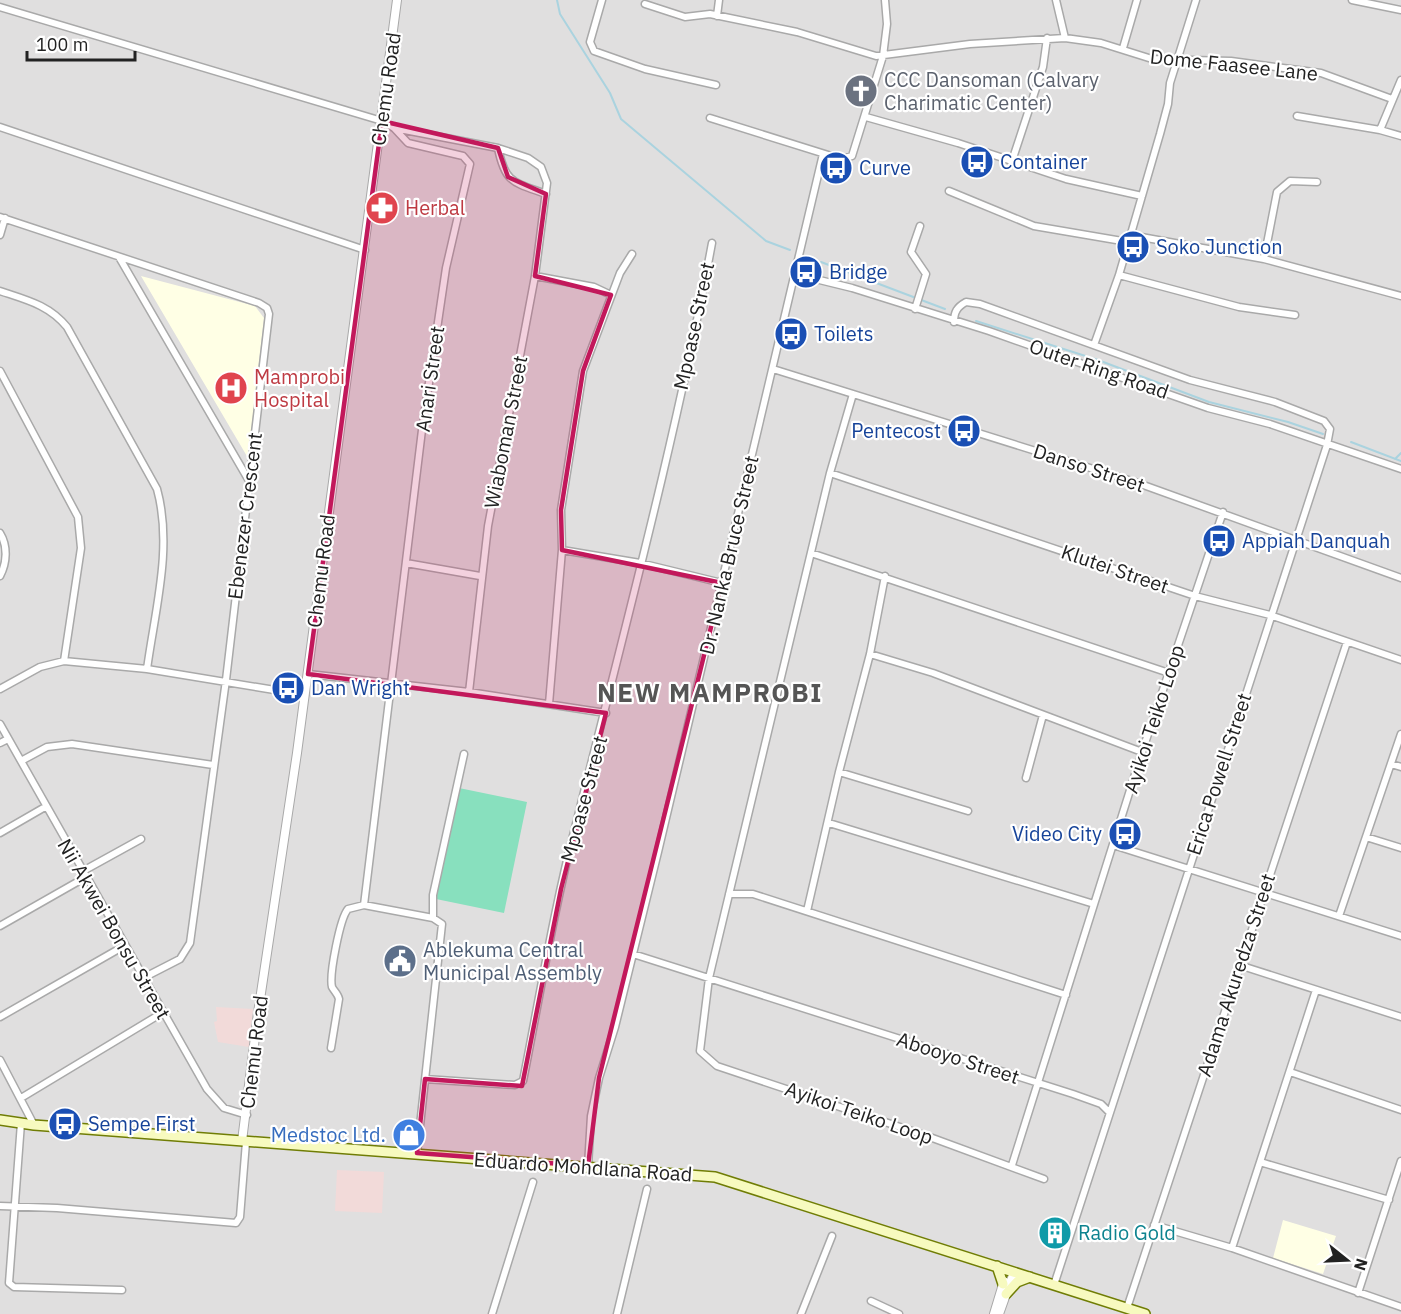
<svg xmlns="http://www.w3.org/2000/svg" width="1401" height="1314" font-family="'IBM Plex Sans',sans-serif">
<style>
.residential{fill:#e0dfdf}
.commercial{fill:#f2dad9}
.education{fill:#ffffe5}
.pitch{fill:#88e0be}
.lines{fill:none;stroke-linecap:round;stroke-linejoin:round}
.stream{stroke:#aad3df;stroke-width:2}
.minor-casing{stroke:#a9a9a9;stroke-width:9}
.tertiary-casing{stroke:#a9a9a9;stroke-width:10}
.secondary-casing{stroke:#707d05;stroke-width:12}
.minor{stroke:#fff;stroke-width:6}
.tertiary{stroke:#fff;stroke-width:8}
.secondary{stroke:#f7fabf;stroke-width:9}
.marked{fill:#c2185b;fill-opacity:0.2;stroke:#c2185b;stroke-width:4.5;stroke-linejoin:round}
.labels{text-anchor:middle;stroke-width:4.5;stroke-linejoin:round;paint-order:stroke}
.street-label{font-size:20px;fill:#222;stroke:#fff}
.worship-label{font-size:20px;fill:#5b616d;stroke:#fff;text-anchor:start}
.transit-label{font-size:20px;fill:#164399;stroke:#fff;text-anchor:start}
.health-label{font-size:20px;fill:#be3a42;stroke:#fff;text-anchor:start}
.service-label{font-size:20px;fill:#4e5e75;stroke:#fff;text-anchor:start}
.shop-label{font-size:20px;fill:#366cbe;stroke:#fff;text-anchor:end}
.culture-label{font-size:20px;fill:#0d838f;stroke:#fff;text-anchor:start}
.district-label{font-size:26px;font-weight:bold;letter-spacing:1.5px;fill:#555;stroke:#fff}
</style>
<rect width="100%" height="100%" fill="#f2efe9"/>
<path class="residential" d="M0,0h1401v1314h-1401z"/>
<path class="commercial" d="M216,1007l37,2 -4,38 -31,-5 -4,-20 3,-1z
M337,1170l47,2 -2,41 -47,-2z"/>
<path class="education" d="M141,276l114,30 9,12 -16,140z
M1283,1220l53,16 -13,38 -50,-16z"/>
<path class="pitch" d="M459,788l68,14 -23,111 -68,-14z"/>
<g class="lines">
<path class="stream" d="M557,0l3,14 50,79 11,26 145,122 24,9
M821,262l124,47
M976,321l122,39 111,42 79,20 35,12
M1351,442l50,19
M1395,459l6,-6"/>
<defs>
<path id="minor" d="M602,0l-12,42 4,9 51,18 71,16
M1056,0l9,38
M1352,0l49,10
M645,4l40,13 25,-3 87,18 79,24 94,-12 95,-6 36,5 51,16 79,2 90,12 71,26
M0,7l382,114 12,7 104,20 30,10 13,9 6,16 -12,93 -47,250 -19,166
M717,16l2,-16
M1123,48l14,-48
M1401,80l-21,50 21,6
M1297,116l83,14
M866,117l92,26 108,36 76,17
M710,118l131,41 11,-3 31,-100 4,-32 -2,-24
M0,127l365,123
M498,148c7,35 15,34 48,46
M1012,161l31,-94 4,-29
M949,191l85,35 94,16
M0,217l259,86 8,5 2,6 -43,366 -36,263 -10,16 -37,19
M0,235l5,-17
M1130,235l134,24 137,37
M119,257l129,222
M1264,259l13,-67 13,-11 27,1
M795,274l57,14 137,43 219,77 62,16 131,45
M1119,275l120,32 56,8
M535,276l59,11 17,8
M0,291c27,9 49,14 67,36l90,162c16,58 -2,121 -10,180
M915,309l11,-35 -15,-22 9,-26
M954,322c0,-10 3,-15 12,-20l14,2 210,76 85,22 49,19 6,8 -3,16 -273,840
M1094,345l25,-70 41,-141 8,-30 2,-21 26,-83
M773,369l362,113 266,96
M0,371l78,146 3,31 -17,113
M853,394l-23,79 -121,505 -9,73 17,15 210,70 117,43
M830,473l365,123 75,19 131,45
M0,533c8,13 7,30 0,43
M562,550l78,13 82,20
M811,553l358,120
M406,563l74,13
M870,654l63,19 209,79
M308,674l161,18 137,21
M0,689l40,-22 24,-6 83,8 158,26
M549,704l13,-154 -1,-40 22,-139 37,-98 12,-19
M0,724l207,365 17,19 23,7
M0,743l8,-4
M21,761l26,-14 25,-3 141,21
M1391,764l10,3
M839,772l129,39
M1026,778l17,-63
M829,823l265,81
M0,833l45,-26
M1366,837l35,11
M1113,845l288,91
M83,871l58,-32
M729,894h24l313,101
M364,905l58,-475 24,-162 24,-104 -7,-8 -55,-13 -14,-15
M807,911l32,-139 31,-118 15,-78
M1339,916l62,-182
M433,918v-23l31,-141
M0,926l86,-49
M633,954l440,140 28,10 8,8
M1239,965l162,52
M0,1017l124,-71
M331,1048l8,-49c-1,-5 -5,-8 -7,-12 -3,-12 8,-69 16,-78l16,-4 69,13 9,6 -25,229
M0,1060l34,65
M1290,1072l111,38
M425,1079l90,6 8,-4c17,-86 31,-173 53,-257 48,-193 100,-386 136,-581
M21,1098l141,-85
M21,1123l-12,160 5,4 108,3
M1260,1162l129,38
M1012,1165l130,-413 81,-240
M588,1166l3,-50 8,-38 16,-51 43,-175 165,-698
M0,1206l57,2 179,15 4,-6 6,-75
M1154,1225l78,23 169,59
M1232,1248l84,-258
M1358,1293l43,-132
M871,1301l28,13
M1127,1308l220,-666
M492,1314l41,-132
M617,1314l30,-125
M801,1314l31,-78"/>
<path id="tertiary" d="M242,1141l16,-128 39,-260 100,-753
M994,1314l10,-33
M999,1314l15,-42"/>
<path id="secondary" d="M0,1120l34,5 681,52 430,137
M997,1266l6,18
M1006,1294l11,-12 13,-5"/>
</defs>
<use href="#minor" class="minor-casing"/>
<use href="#tertiary" class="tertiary-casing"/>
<use href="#secondary" class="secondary-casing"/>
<use href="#minor" class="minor"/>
<use href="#tertiary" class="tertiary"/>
<use href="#secondary" class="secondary"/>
</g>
<path class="marked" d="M382,121l116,27 10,29 38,17 -11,82 76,19 -28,76 -22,139 1,40 160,33 -123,495 -11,88 -171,-13 8,-74 97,7 39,-197 45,-176 -298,-39z"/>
<defs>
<symbol id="church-disc" viewBox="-11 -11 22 22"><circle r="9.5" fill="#6b7280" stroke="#fff"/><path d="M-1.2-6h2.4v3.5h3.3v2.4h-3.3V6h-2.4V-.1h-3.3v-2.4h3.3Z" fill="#fff"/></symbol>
<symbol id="bus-disc" viewBox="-11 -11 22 22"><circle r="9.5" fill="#1a4fb4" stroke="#fff"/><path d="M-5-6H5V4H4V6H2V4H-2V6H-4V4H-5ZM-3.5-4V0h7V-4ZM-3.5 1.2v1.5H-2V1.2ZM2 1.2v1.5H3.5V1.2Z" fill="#fff"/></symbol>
<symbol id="pharmacy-disc" viewBox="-11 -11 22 22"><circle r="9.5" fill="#e0444e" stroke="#fff"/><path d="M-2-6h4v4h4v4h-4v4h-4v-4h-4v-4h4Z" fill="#fff"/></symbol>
<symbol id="hospital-disc" viewBox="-11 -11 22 22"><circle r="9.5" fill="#e0444e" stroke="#fff"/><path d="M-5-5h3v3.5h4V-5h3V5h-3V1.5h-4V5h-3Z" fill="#fff"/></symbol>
<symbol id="civic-disc" viewBox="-11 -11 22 22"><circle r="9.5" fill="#5c6f8a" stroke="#fff"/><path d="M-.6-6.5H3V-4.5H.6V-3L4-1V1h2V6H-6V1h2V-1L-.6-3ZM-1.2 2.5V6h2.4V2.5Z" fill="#fff"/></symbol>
<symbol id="shop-disc" viewBox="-11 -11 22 22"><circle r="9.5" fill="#3f7fe0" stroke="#fff"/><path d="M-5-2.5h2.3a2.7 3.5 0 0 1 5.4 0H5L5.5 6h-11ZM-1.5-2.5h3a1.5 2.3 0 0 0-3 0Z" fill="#fff"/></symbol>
<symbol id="building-disc" viewBox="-11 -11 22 22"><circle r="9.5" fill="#0f9aa8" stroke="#fff"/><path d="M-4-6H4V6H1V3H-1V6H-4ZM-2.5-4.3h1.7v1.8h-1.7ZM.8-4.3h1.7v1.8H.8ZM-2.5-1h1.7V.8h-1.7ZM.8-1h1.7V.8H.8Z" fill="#fff"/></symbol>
</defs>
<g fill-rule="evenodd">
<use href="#church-disc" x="842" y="72" width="38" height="38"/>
<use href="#bus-disc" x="958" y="143" width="38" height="38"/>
<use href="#bus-disc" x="817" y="149" width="38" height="38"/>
<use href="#pharmacy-disc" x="363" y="189" width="38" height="38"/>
<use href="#bus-disc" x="1114" y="228" width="38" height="38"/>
<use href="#bus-disc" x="787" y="253" width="38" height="38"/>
<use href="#bus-disc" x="772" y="315" width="38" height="38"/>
<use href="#hospital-disc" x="212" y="369" width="38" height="38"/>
<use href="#bus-disc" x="945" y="412" width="38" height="38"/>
<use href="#bus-disc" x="1200" y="522" width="38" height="38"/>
<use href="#bus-disc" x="269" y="669" width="38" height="38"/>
<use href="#bus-disc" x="1106" y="815" width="38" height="38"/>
<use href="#civic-disc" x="381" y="942" width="38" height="38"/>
<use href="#bus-disc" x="46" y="1105" width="38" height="38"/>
<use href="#shop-disc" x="390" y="1116" width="38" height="38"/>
<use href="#building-disc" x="1036" y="1214" width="38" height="38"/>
</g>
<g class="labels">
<g class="street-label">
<text transform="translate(1234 65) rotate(6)" y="7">Dome Faasee Lane</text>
<text transform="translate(386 89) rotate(-82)" y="7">Chemu Road</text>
<text transform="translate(694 326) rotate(-78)" y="7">Mpoase Street</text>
<text transform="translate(1099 369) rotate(19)" y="7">Outer Ring Road</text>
<text transform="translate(430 379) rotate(-82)" y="7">Anari Street</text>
<text transform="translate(506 432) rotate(-79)" y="7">Wiaboman Street</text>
<text transform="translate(1089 468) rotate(18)" y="7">Danso Street</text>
<text transform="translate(245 516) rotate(-83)" y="7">Ebenezer Crescent</text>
<text transform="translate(729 555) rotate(-77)" y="7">Dr. Nanka Bruce Street</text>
<text transform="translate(1115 569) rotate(19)" y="7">Klutei Street</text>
<text transform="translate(321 571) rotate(-83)" y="7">Chemu Road</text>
<text transform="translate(1154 719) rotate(-72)" y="7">Ayikoi Teiko Loop</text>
<text transform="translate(1219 774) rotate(-72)" y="7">Erica Powell Street</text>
<text transform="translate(584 799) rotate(-75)" y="7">Mpoase Street</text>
<text transform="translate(114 929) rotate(60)" y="7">Nii Akwei Bonsu Street</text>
<text transform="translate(1236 975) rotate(-72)" y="7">Adama Akuredza Street</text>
<text transform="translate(254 1052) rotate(-83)" y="7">Chemu Road</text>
<text transform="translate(958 1058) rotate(18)" y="7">Abooyo Street</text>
<text transform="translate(859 1113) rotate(19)" y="7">Ayikoi Teiko Loop</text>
<text transform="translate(583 1167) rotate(4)" y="7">Eduardo Mohdlana Road</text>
</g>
<g class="worship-label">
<text x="884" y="87">CCC Dansoman (Calvary<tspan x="884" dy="23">Charimatic Center)</tspan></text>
</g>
<g class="transit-label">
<text x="1000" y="169">Container</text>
<text x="859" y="175">Curve</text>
<text x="1156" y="254">Soko Junction</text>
<text x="829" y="279">Bridge</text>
<text x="814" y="341">Toilets</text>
<text x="941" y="438" text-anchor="end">Pentecost</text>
<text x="1242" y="548">Appiah Danquah</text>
<text x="311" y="695">Dan Wright</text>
<text x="1102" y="841" text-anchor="end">Video City</text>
<text x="88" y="1131">Sempe First</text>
</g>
<g class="health-label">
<text x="405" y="215">Herbal</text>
<text x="254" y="384">Mamprobi<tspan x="254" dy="23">Hospital</tspan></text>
</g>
<g class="service-label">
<text x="423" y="957">Ablekuma Central<tspan x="423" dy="23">Municipal Assembly</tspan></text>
</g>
<g class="shop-label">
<text x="386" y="1142">Medstoc Ltd.</text>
</g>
<g class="culture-label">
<text x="1078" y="1240">Radio Gold</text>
</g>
<g class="district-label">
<text x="710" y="702">NEW MAMPROBI</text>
</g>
</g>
<g transform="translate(1347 1260) rotate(108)" stroke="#ffffff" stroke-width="4.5" paint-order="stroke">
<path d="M0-4.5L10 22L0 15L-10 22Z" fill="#222222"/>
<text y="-9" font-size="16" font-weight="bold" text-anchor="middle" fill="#222222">N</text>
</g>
<path d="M27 51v9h108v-9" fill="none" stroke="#222222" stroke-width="3"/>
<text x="36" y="51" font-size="18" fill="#222222" stroke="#ffffff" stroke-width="4.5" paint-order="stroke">100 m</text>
</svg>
